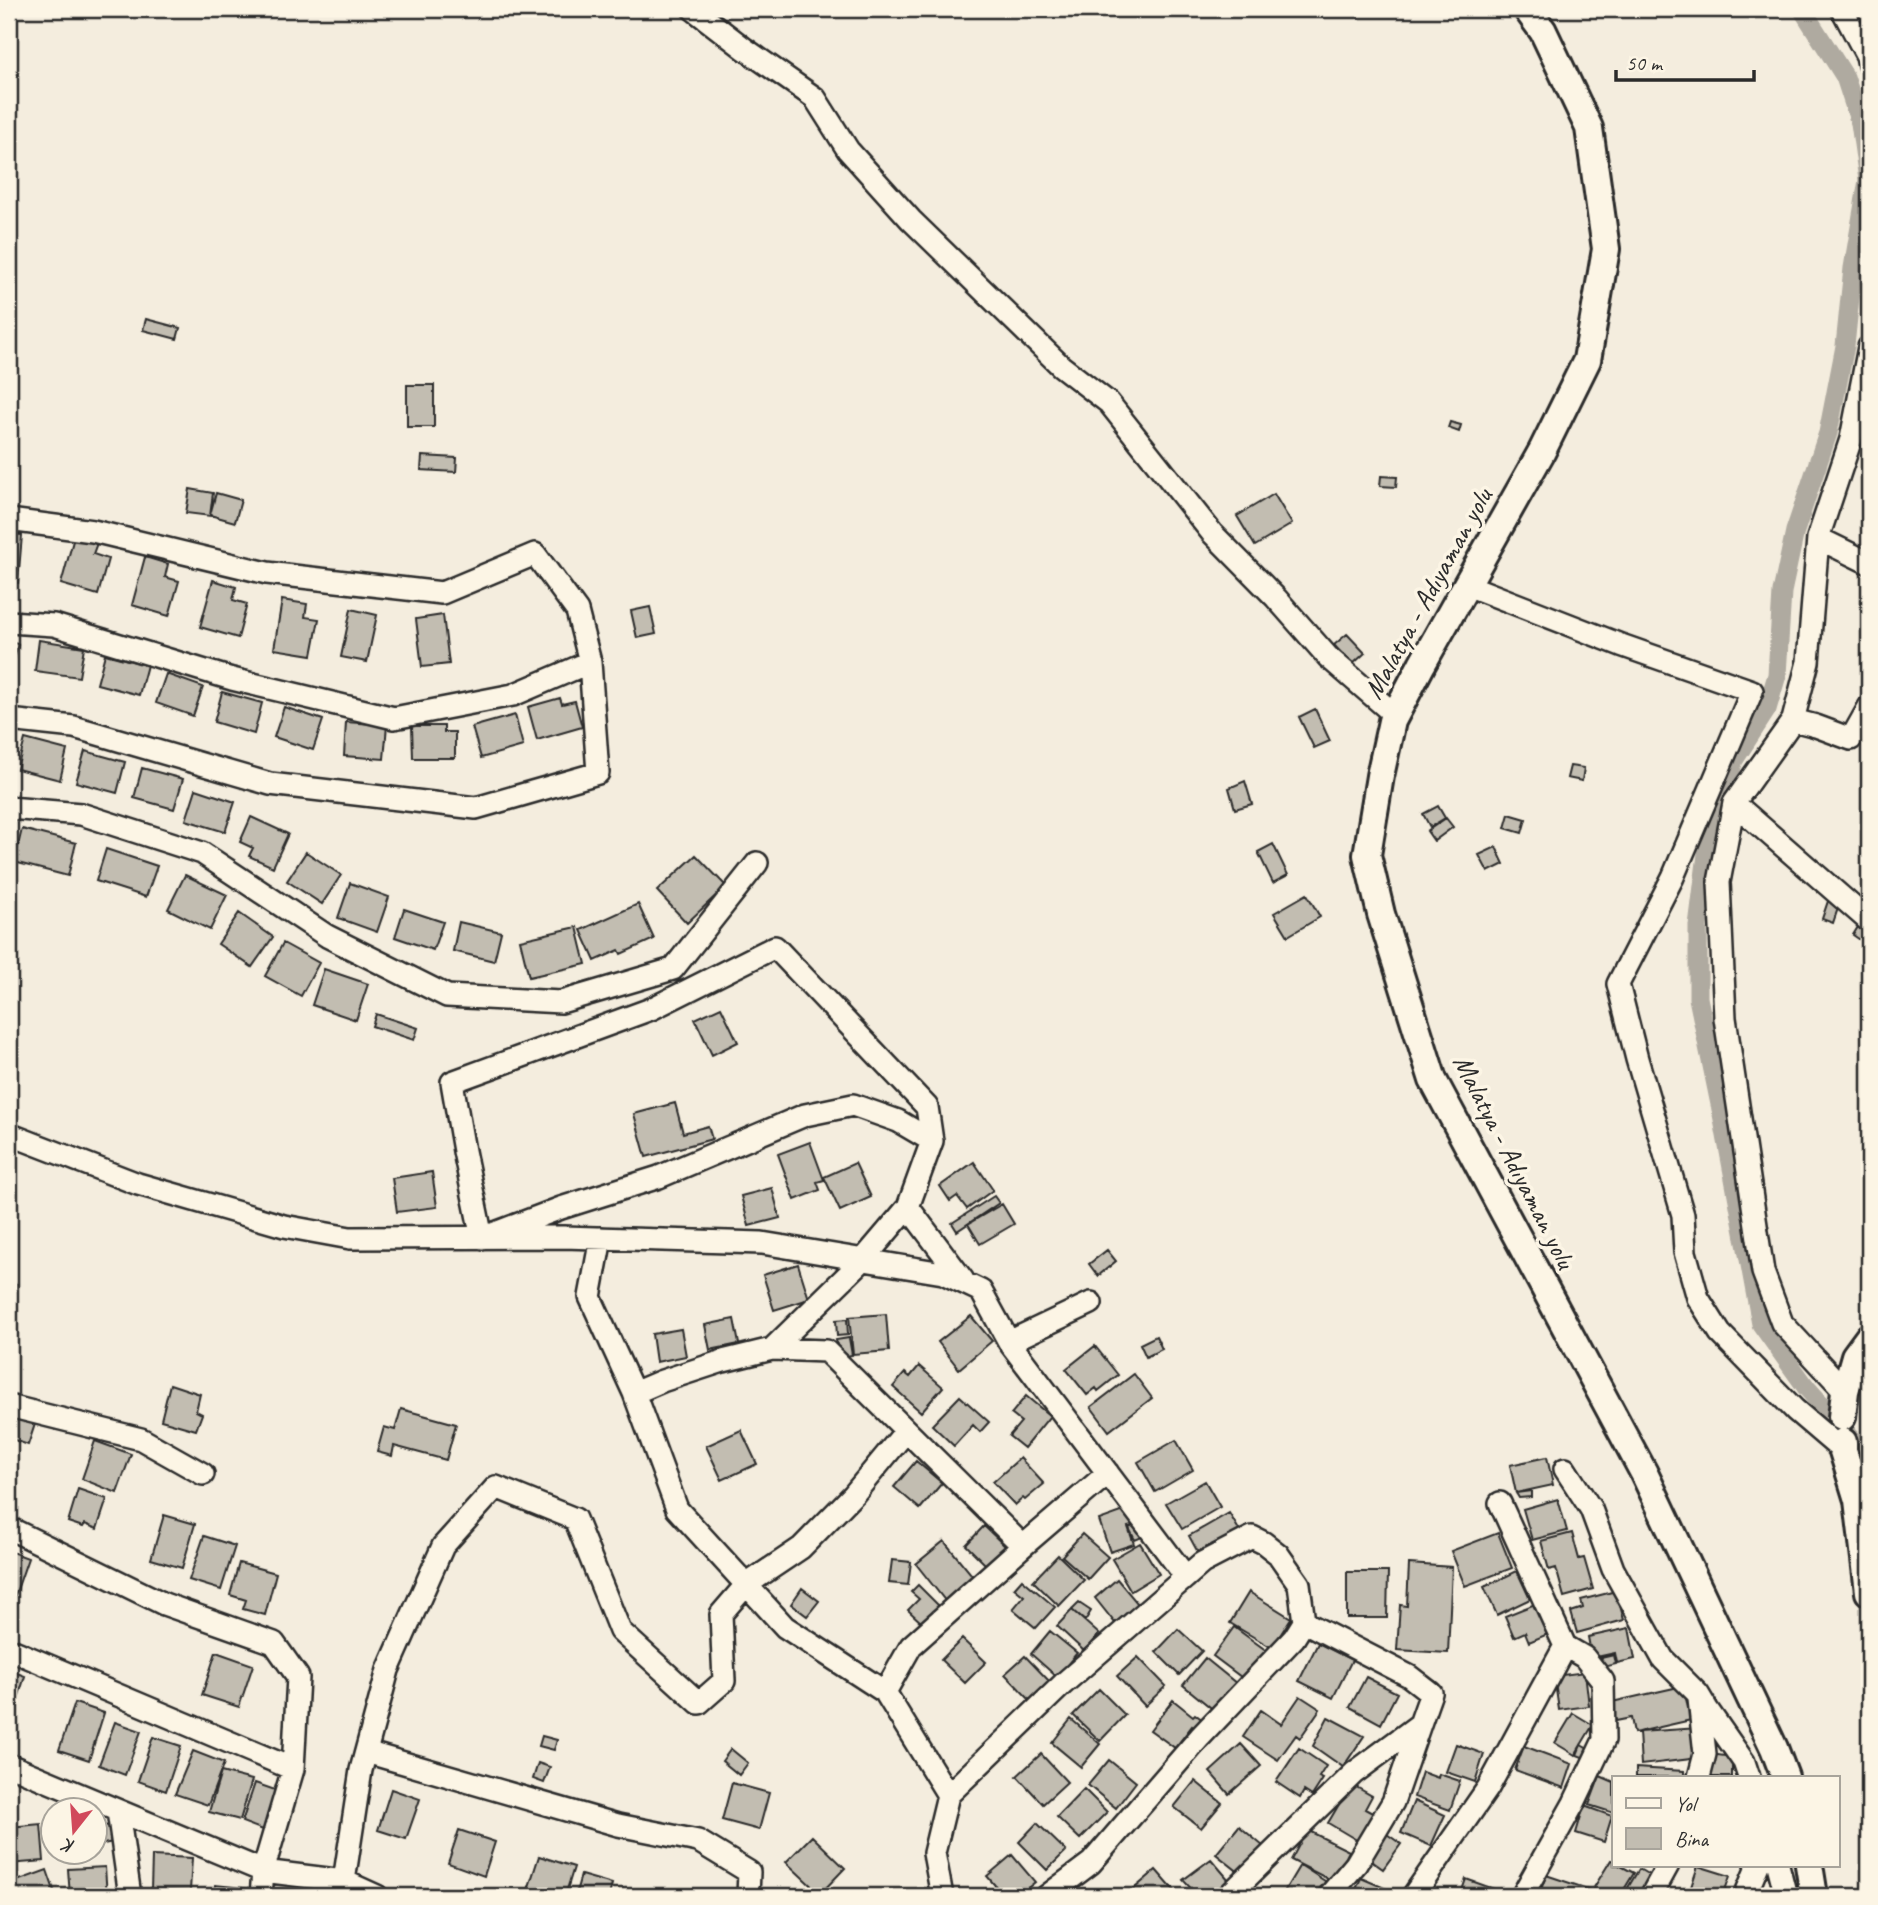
<svg xmlns="http://www.w3.org/2000/svg" width="1878" height="1905" font-family="Caveat,sans-serif">
<style>
.lines{fill:none;stroke-linecap:round;stroke-linejoin:round}
.canal{stroke:#afaaa0;stroke-width:19}
.building{fill:#c2bdb1;stroke:#2b2b2b;stroke-width:2}
.minor-casing{stroke:#2b2b2b;stroke-width:26}
.major-casing{stroke:#2b2b2b;stroke-width:32}
.minor{stroke:#fcf5e5;stroke-width:21}
.major{stroke:#fcf5e5;stroke-width:26}
.labels{text-anchor:middle;stroke-width:7;stroke-linejoin:round;paint-order:stroke}
.street-label{font-size:28px;fill:#2b2b2b;stroke:#fcf5e5}
</style>
<rect width="100%" height="100%" fill="#f4edde"/>
<filter id="ink" filterUnits="userSpaceOnUse"><feTurbulence type="fractalNoise" baseFrequency=".0143" numOctaves="2"/><feDisplacementMap in="SourceGraphic" scale="14" xChannelSelector="R" yChannelSelector="G"/><feConvolveMatrix kernelMatrix="1 2 1 2 8 2 1 2 1" color-interpolation-filters="sRGB"/></filter>
<g filter="url(#ink)">
<g class="lines">
<path class="canal" d="M1802,9l43,68 15,46 8,57 -15,88 -8,78 -17,87 -33,98 -13,61 -5,83 -10,34 -33,51 -25,78 -11,88v72l24,116 39,210 45,63 63,71"/>
</g>
<path class="building" d="M146,319l34,9 -3,11 -34,-9z
M407,385h27v42h-27z
M1450,422l11,3 -2,7 -11,-4z
M422,456l35,2 -1,14 -35,-2z
M1381,476l16,1 -1,10 -16,-1z
M190,489l23,4 -3,23 -24,-3z
M216,493l25,7 -6,22 -25,-7z
M1274,494l18,30 -37,22 -18,-30z
M9,534l13,1 -4,48 -9,-1z
M74,537l23,6 -4,11 15,5 -10,36 -37,-11z
M145,557l23,7 -3,13 14,4 -10,35 -37,-11z
M213,580l23,7 -3,13 14,4 -9,34 -38,-11z
M282,600l25,4 -2,13 14,2 -7,36 -38,-6z
M650,607l6,27 -19,4 -6,-27z
M351,609l26,6 -10,47 -26,-5z
M443,615l6,49 -27,3 -6,-48z
M1347,634l18,19 -13,12 -18,-20z
M39,640l45,7 -5,30 -44,-6z
M9,642l9,2 -7,28h-2z
M105,654l42,11 -8,30 -42,-11z
M166,674l37,13 -10,29 -37,-13z
M222,692l40,11 -8,31 -40,-12z
M560,698l2,6 13,-3 7,26 -45,13 -9,-33z
M284,707l39,13 -10,30 -39,-13z
M1315,709l15,32 -16,7 -15,-31z
M515,715l8,31 -42,12 -9,-31z
M346,722l41,3 -3,34 -40,-3z
M412,726h32v6h11v26h-42z
M25,739l42,11 -7,30 -43,-11z
M85,751l40,11 -8,31 -41,-11z
M1570,766l14,2 -2,13 -15,-3z
M142,768l41,11 -9,30 -40,-11z
M1245,781l7,23 -17,5 -6,-21z
M196,789l39,13 -10,30 -39,-12z
M1438,806l7,12 -15,9 -7,-13z
M1509,814l17,5 -4,14 -17,-5z
M251,817l37,17 -15,33 -24,-11 4,-8 -13,-6z
M1446,818l7,9 -19,14 -7,-10z
M22,829l54,14 -8,33 -54,-14z
M1273,844l15,31 -15,8 -15,-31z
M1496,847l8,17 -16,8 -9,-17z
M106,849l51,17 -11,31 -50,-16z
M306,852l35,23 -19,29 -35,-23z
M696,855l30,31 -39,37 -30,-32z
M185,875l42,20 -17,35 -42,-21z
M350,883l39,14 -12,35 -39,-14z
M1307,894l13,23 -32,19 -14,-23z
M1829,898l11,4 -7,21 -11,-4z
M638,904l16,35 -33,15 -2,-4 -24,11 -14,-31z
M404,909l39,13 -10,28 -38,-13z
M239,913l34,24 -21,30 -34,-23z
M1864,917l5,3v26l-16,-11z
M459,922l42,10 -7,29 -41,-10z
M577,927l9,37 -57,13 -9,-37z
M283,943l36,20 -18,33 -36,-20z
M324,969l44,15 -12,36 -44,-15z
M721,1007l17,35 -26,13 -17,-36z
M376,1014l42,14 -4,12 -42,-14z
M675,1103l8,30 25,-7 4,13 -66,18 -12,-43z
M810,1142l14,38 -7,2 3,8 -25,10 -17,-46z
M974,1162l19,28 -26,19 -10,-13 -7,5 -10,-15z
M855,1163l16,34 -31,14 -16,-34z
M432,1172l5,35 -40,5 -5,-34z
M772,1188l8,30 -31,8 -8,-30z
M994,1196l5,7 -42,28 -5,-8z
M1002,1204l12,20 -34,20 -12,-20z
M1107,1250l9,11 -18,15 -9,-12z
M798,1264l11,35 -35,11 -11,-35z
M9,1282l8,2 -8,38z
M886,1314l3,37 -36,3 -4,-37z
M971,1316l21,25 -33,28 -21,-27z
M734,1319l5,25 -29,6 -5,-25z
M847,1319l1,16 -11,1 -1,-16z
M681,1329l5,27 -30,6 -4,-28z
M1156,1336l6,13 -16,8 -6,-13z
M849,1338l3,17 -13,2 -3,-17z
M1095,1346l23,29 -20,16 -2,-3 -9,7 -21,-26z
M919,1366l24,21 -22,25 -28,-25 12,-14 5,4z
M1134,1374l18,24 -43,33 -18,-24z
M170,1384l30,10 -4,17 6,3 -6,16 -35,-10z
M960,1396l29,26 -9,10 -7,-7 -19,21 -22,-21z
M1026,1396l24,20 -26,32 -15,-12 12,-14 -10,-8z
M401,1409l55,15 -10,36 -52,-14 -2,10 -15,-4 7,-25 11,3z
M9,1415l26,9 -7,21 -19,-7z
M741,1430l16,34 -35,16 -16,-34z
M1176,1440l17,30 -38,22 -17,-30z
M95,1441l36,13 -14,39 -35,-14z
M1547,1457l6,28 -37,8 -6,-28z
M1020,1458l24,26 -19,16 -2,-2 -8,7 -22,-23z
M916,1461l26,22 -22,26 -26,-22z
M1205,1481l15,26 -38,22 -16,-26z
M78,1489l29,10 -10,30 -12,-5 -2,3 -15,-5z
M1531,1491v6l-12,1 -3,-5z
M1558,1499l9,32 -35,9 -9,-31z
M1127,1510l5,16 -4,1 6,17 -24,8 -11,-32z
M1229,1513l13,22 -41,23 -12,-22z
M164,1515l31,9 -13,44 -31,-9z
M1141,1522l6,13 -12,5 -6,-12z
M984,1526l23,22 -19,19 -22,-22z
M1498,1533l14,35 -47,18 -14,-35z
M1572,1533l7,26 5,-1 9,31 -29,8 -8,-29 -7,2 -8,-29z
M1082,1534l26,23 -20,22 -26,-23z
M204,1536l31,10 -14,44 -32,-10z
M944,1541l32,39 -29,23 -31,-39z
M1140,1543l19,31 -28,17 -19,-32z
M9,1551l19,7 -16,46 -3,-1z
M1058,1555l26,25 -25,26 -26,-25z
M892,1560l19,2 -3,23 -19,-2z
M239,1563l37,10 -11,42 -22,-6 3,-9 -16,-5z
M1409,1564l43,3 -4,86 -51,-3 3,-45 7,1z
M1517,1571l13,28 -33,16 -13,-28z
M1347,1572h41l-1,46h-40z
M1022,1579l33,28 -19,21 -23,-19 11,-13 -10,-8z
M1117,1579l21,25 -23,19 -20,-25z
M918,1585l22,22 -17,17 -15,-14 11,-11 -8,-7z
M802,1588l17,13 -12,15 -16,-12z
M1616,1591l8,29 -47,13 -6,-21 12,-4 -2,-8z
M1249,1592l42,26 -19,30 -42,-25z
M1079,1603l12,8 -6,10 -13,-11z
M1535,1604l13,30 -19,8 -4,-10 -11,5 -9,-21z
M1072,1610l27,24 -15,17 -27,-25z
M1234,1627l33,24 -22,29 -32,-24z
M1629,1628l6,31 -18,4 -2,-10 -23,5 -4,-21z
M1178,1629l24,22 -23,24 -23,-23z
M1050,1631l27,22 -20,24 -26,-23z
M962,1639l24,23 -21,21 -24,-23z
M1318,1643l34,17 -19,38 -34,-17z
M216,1652l37,13 -14,42 -37,-12z
M1614,1655l2,9 -13,3 -2,-9z
M1025,1656l26,27 -20,18 -26,-27z
M1138,1657l28,29 -21,20 -28,-30z
M1205,1658l32,26 -22,27 -32,-26z
M9,1670l16,6 -13,42 -3,-1z
M1585,1672l4,34 -30,4 -5,-34z
M1366,1677l31,16 -16,31 -31,-17z
M1683,1686l8,34 -57,13 -3,-15 -15,3 -4,-19z
M1099,1689l26,26 -25,26 -27,-26z
M1300,1696l20,13 -20,29 -4,-3 -18,25 -35,-23 18,-27 20,14z
M1173,1700l20,16 2,-2 13,10 -7,9 -9,-7 -17,22 -25,-18z
M75,1703l29,10 -15,47 -30,-10z
M1573,1713l20,12 -18,30 -20,-12z
M1328,1717l36,19 -21,31 -30,-21z
M1071,1719l29,25 -19,23 -29,-24z
M115,1722l26,9 -16,44 -26,-10z
M1699,1728v30l-58,7 -2,-33z
M542,1736l15,4 -3,10 -15,-4z
M153,1737l28,9 -15,45 -28,-10z
M1241,1744l20,22 -32,28 -19,-22z
M1456,1744l28,10 -9,28 -29,-10z
M1581,1745l7,4 -3,9 -8,-3z
M1524,1746l48,18 -8,24 -49,-18z
M1299,1748l27,18 -7,11 4,2 -11,17 -8,-5 -4,7 -24,-16z
M731,1749l17,14 -9,12 -17,-14z
M193,1751l31,12 -16,42 -33,-11z
M1041,1754l26,28 -24,22 -26,-28z
M1711,1754l21,3v20h-24z
M1109,1760l27,22 -20,26 -28,-23z
M538,1763l12,4 -6,16 -11,-4z
M1636,1768l48,3v6h-48z
M221,1772l31,8 -12,40 -31,-8z
M1422,1772l16,6 1,-4 21,7 -10,29 -36,-13z
M1600,1776l14,6v31l-25,-8z
M1195,1781l27,22 -21,25 -27,-21z
M255,1783l23,8 -15,39 -21,-8z
M732,1783l37,10 -10,37 -37,-10z
M1351,1784l21,12 -7,13 11,6 -16,27 -32,-19z
M391,1789l29,10 -14,40 -28,-9z
M1084,1789l23,23 -27,27 -23,-22z
M1414,1801l31,14 -14,31 -30,-13z
M1584,1806l28,10 -8,26 -28,-9z
M94,1820h6l1,7 -7,1z
M1037,1823l29,28 -19,19 -28,-28z
M41,1824l3,37 -35,3v-37z
M110,1825l3,17 -19,4v-18z
M1239,1826l24,20 -23,27 -24,-19z
M459,1830l36,12 -11,34 -36,-13z
M1307,1830l42,21 -15,31 -43,-22z
M1384,1832l17,12 -18,25 -17,-12z
M812,1836l33,32 -25,26 -34,-32z
M1012,1855l23,27 -17,14h-14l-17,-20z
M152,1856l40,2 -2,33 -39,-1z
M539,1856l35,11 -9,29h-39z
M1211,1859l18,21 -19,16h-12l-15,-16z
M1611,1860l3,1v4h5l15,8 -14,23h-14l-13,-7z
M1300,1865l28,18 -8,13h-26l-9,-6z
M1698,1866l32,10 -7,20h-35z
M105,1867l2,29h-37l-2,-27z
M1639,1869l17,10 -11,17h-22z
M47,1870l9,26h-37l-5,-14z
M1156,1870l14,16 11,10h-50l-3,-2z
M581,1875l31,9 -3,12h-34z
M1546,1875l48,16 -2,5h-53z
M1361,1878l33,14 -2,4h-39z
M1466,1879l42,15 -1,2h-47z
M215,1885l37,4 -1,7h-38z
M793,1890l15,6h-18z"/>
<g class="lines">
<defs>
<path id="minor" d="M693,9l52,40 70,49 33,52 63,70 150,146 48,37 103,130 64,65 52,59 67,58
M1842,9l25,47 2,9
M9,520l84,11 174,42 175,20 93,-39 42,57 13,51 -77,33 -119,23 -162,-39 -178,-54 -45,-3
M1818,538l51,25
M1467,585l154,60 131,46 -79,186 -55,107 19,75 46,156 2,37 13,46 22,35 75,77 48,41
M9,720l65,7 196,57 206,24 122,-35 -8,-111
M1793,720l23,6 35,13 18,-32
M1734,803l135,118
M9,808l72,6 121,39 125,83 120,60 114,6 112,-33 84,-106
M9,1134l129,50 146,42 66,12 213,-1 199,6 181,30 38,18 28,51
M908,1207l55,73
M601,1238l-11,59 44,96 43,116 108,118 100,65 26,-46 112,-100 85,-73
M1091,1303l-82,39 177,235
M772,1349l91,-89 45,-53 24,-66 -5,-34 -152,-160 -124,62 -199,73 12,69 18,87 79,-30 98,-31 146,-62 48,-10 45,16 34,20
M1845,1391l-63,-68 -19,-51 -38,-254 -6,-136 15,-79 59,-83 15,-58 10,-124 33,-99 18,-92
M634,1393l28,-12 61,-20 49,-12 54,2 197,195
M9,1406l132,33 62,35
M1565,1469l26,40 22,60 50,90 35,35 9,15 37,53 5,15
M1500,1503l65,143 19,11 19,24 1,59 -30,63 -52,93
M9,1528l155,76 110,39 24,34 -5,92
M1304,1622l105,54 22,17 -11,31
M9,1649l284,120 -30,102 81,10 33,15
M885,1692l63,103
M1699,1699l6,55 -6,23
M366,1752l252,73 80,16 51,31 -1,24
M9,1765l254,106 -2,25
M118,1811l12,85
M1778,1865l8,31
M344,1881l17,-111 27,-100 55,-124 53,-59 79,32 45,112 79,72 25,-22 -3,-67 25,-29 55,-37 53,-54 52,-63
M942,1896l-8,-43 14,-58 115,-111 139,-121 50,-26 12,6 14,11 21,30 5,38 -10,16 -94,99 -109,126 -44,33
M1228,1896l126,-123 66,-49 -27,78 -37,62 -27,32
M1413,1896l75,-108 77,-142
M1651,1896l17,-31
M1745,1896l13,-31"/>
<path id="major" d="M1527,9l16,22 46,97 17,121 -19,111 -45,91 -120,213 -30,57 -12,55 -13,79 14,59 52,166 211,393 130,275 11,29
M1842,1417l3,-26 10,-35 14,-19
M1843,1442v9l15,49 11,92
M1809,1865l5,31"/>
</defs>
<use href="#minor" class="minor-casing"/>
<use href="#major" class="major-casing"/>
<use href="#minor" class="minor"/>
<use href="#major" class="major"/>
</g>
</g>
<g class="labels">
<g class="street-label">
<text transform="translate(1427 593) rotate(-61)" y="10">Malatya - Adıyaman yolu</text>
<text transform="translate(1515 1161) rotate(63)" y="10">Malatya - Adıyaman yolu</text>
</g>
</g>
<rect width="1878" height="1905" fill="none" stroke="#fcf5e5" stroke-width="35"/>
<rect x="18" y="18" width="1843" height="1870" fill="none" stroke="#2b2b2b" stroke-width="2.5" filter="url(#ink)"/>
<rect x="1612" y="1776" width="228" height="91" fill="#fcf5e5" stroke="#a8a49b" stroke-width="2"/>
<rect x="1626" y="1798" width="35" height="10" fill="#fcf5e5" stroke="#a8a49b" stroke-width="2"/>
<text x="1675" y="1811" font-size="21" fill="#2b2b2b">Yol</text>
<rect x="1626" y="1828" width="35" height="21" fill="#c2bdb1" stroke="#a8a49b" stroke-width="2"/>
<text x="1675" y="1846" font-size="21" fill="#2b2b2b">Bina</text>
<g transform="translate(74 1831) rotate(197)"><circle r="33" fill="#fcf5e5" stroke="#a8a49b" stroke-width="2"/>
<path d="M0-5L12 26L0 18L-12 26Z" fill="#d1495b"/>
<text y="-10" font-size="19" font-weight="bold" text-anchor="middle" fill="#2b2b2b">K</text>
</g>
<path d="M1616 70v10h138v-10" fill="none" stroke="#2b2b2b" stroke-width="3.5"/>
<text x="1626" y="70" font-size="21" fill="#2b2b2b" stroke="#fcf5e5" stroke-width="5" paint-order="stroke">50 m</text>
</svg>
